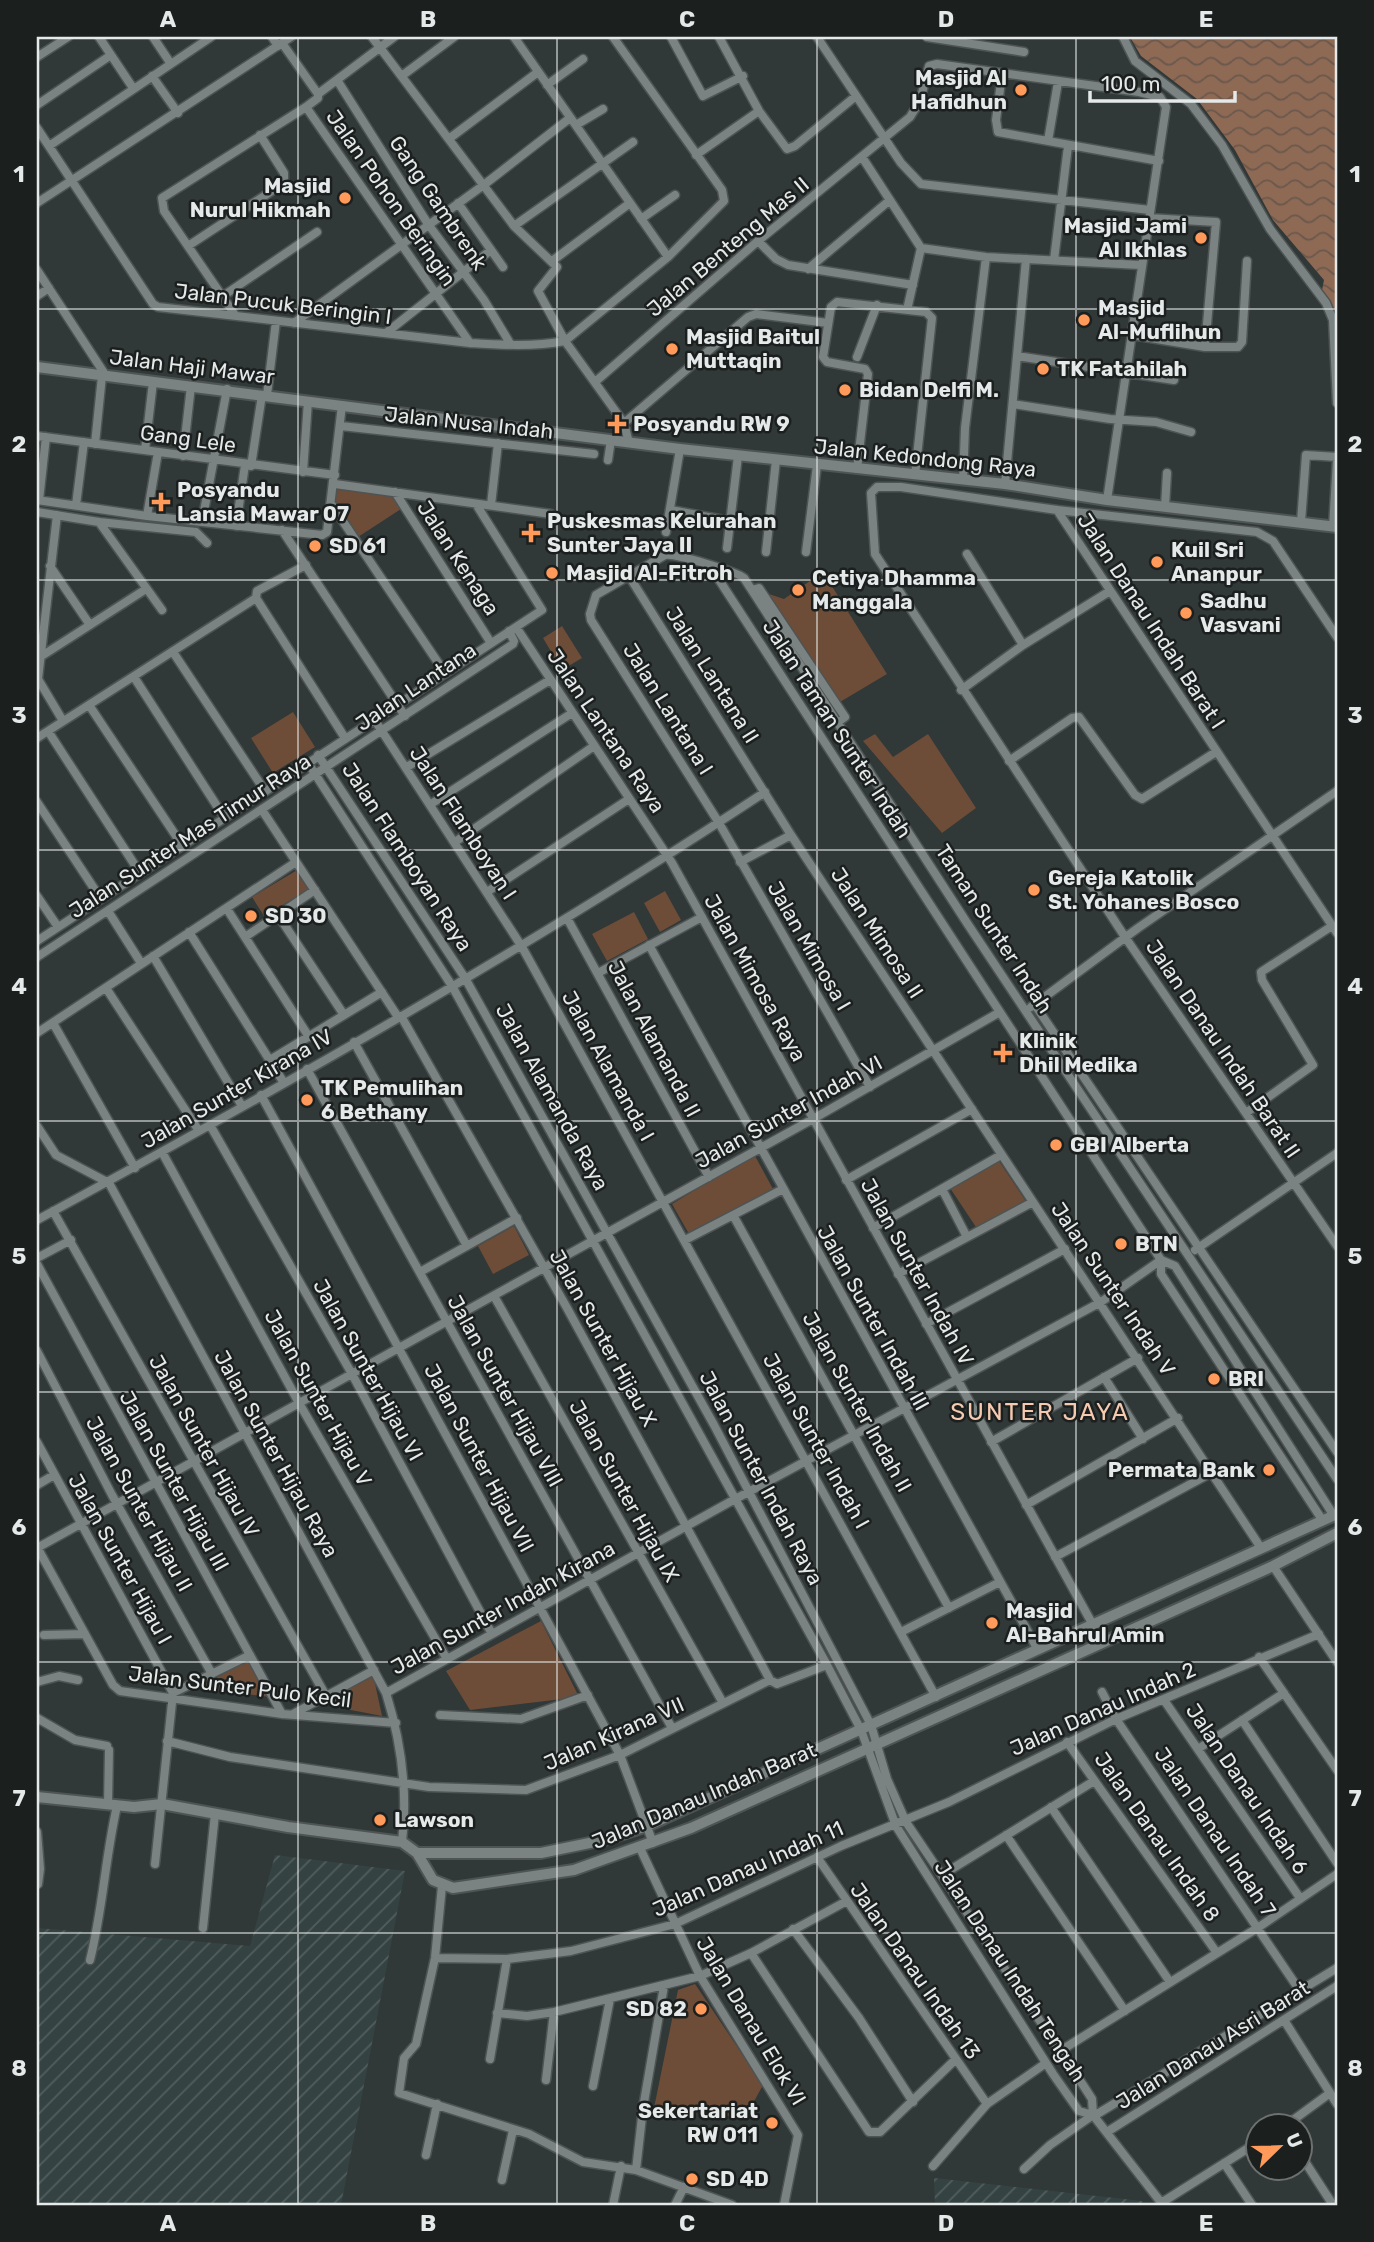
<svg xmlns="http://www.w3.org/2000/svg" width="1374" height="2242" font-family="Rubik,sans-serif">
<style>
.industrial{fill:url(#industrial-furrows)}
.green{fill:#6d4c38}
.water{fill:url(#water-waves)}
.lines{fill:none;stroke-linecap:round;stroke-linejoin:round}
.street-casing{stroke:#4e5454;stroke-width:11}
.secondary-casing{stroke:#4e5454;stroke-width:14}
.street{stroke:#7a8282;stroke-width:8}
.secondary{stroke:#7a8282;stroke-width:10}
.grid{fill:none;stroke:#e5e9e9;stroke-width:2;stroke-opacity:0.55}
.poi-dot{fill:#ff9a5b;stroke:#1b1f1e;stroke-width:2.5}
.labels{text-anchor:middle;stroke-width:5;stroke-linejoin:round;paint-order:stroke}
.poi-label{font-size:21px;font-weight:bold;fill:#e5e9e9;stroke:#1b1f1e;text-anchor:start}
.street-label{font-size:21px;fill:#e5e9e9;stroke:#1b1f1e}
.quarter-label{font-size:24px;letter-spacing:2px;fill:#f6cab1;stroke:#1b1f1e}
.neatline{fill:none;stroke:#e5e9e9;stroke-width:2.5}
.grid-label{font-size:23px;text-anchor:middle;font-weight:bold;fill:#e5e9e9}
</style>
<defs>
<pattern id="industrial-furrows" width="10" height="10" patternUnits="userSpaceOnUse" patternTransform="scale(1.75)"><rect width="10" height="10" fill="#344342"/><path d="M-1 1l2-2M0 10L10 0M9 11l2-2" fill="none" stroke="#515e5d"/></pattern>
<pattern id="water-waves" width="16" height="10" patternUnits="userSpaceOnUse" patternTransform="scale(1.75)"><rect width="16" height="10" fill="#8e6954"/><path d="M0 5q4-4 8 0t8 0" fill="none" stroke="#6a584d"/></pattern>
</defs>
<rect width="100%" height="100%" fill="#313838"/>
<path class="industrial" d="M275,1855l130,16 -64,334h-304v-277l213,18z
M934,2178l208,23 2,4h-209z"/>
<path class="green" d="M337,487l57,8 7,14 -43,28 -23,-33z
M823,572l64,102 -47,28 -77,-110 21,7z
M562,626l20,32 -20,12 -19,-32z
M293,712l22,35 -42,26 -22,-35z
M875,734l18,23 35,-23 48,74 -34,25 -79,-92z
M299,869l12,19 -47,28 -12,-19z
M665,891l16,29 -21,12 -16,-29z
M634,912l14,27 -41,22 -15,-27z
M754,1154l19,35 -84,45 -17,-30z
M999,1161l28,42 -49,27 -28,-42z
M514,1226l15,29 -36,19 -15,-28z
M541,1621l38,76 -109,13 -24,-39z
M249,1660l21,37 -73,-9z
M373,1674l9,42 -62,-12z
M695,1984l68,101 -18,33 -91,-10 24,-118z"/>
<path class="water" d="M1130,37h207v327l-5,-52 -10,-22 2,-10 -51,-60 -38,-70 -38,-51 -56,-43z"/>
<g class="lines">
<defs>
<path id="street" d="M99,37l34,51
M153,37l18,27
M272,37l6,9
M372,37l142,189 43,41 -19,24 27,50 59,82 5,20
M514,37l154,220
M671,37l32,59 40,-20
M719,37l40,74 28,38 8,-3 61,-50
M817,37l84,126 20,21 229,26
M927,37l97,15
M1123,37l12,24 56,43 31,41 48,84 56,74 7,17 4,83
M282,43l36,51
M37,57l31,-20
M1002,74l-6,46 2,12 161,29
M403,75l51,-38
M152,76l26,37
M337,80l91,144 56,76 27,45
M547,85l36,-26
M37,105l74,-50
M306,107l164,236
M576,125l27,-16
M37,128l116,176 5,3 312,36c32,2 63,4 95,-2l103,-84 56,-56 -2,-11 -109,-153
M450,138l88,-66
M1048,141l10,-59
M49,146l162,-109
M696,155l63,-44
M862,157l59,91 65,9 154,8
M37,203l254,-166
M458,203l45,64
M1149,218l67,4 -11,125
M641,219l34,-24
M514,226l119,-84
M758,241l18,18 12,6 125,20
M188,246l96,-63v-10l-24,-38
M1054,260l14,-114
M552,261l78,-58
M808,269l82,-69
M37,270l69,106
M37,296l12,-8
M223,296l94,-64
M907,310l14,-62
M235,315l-71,-104 -2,-13 144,-91 12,-9v-4l76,-57
M294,323l191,-139 85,-66
M386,333l105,-83
M1132,335l73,12h33l4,-5 5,-81
M1017,356l157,24
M857,357l20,-52
M595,382l163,-141 152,-124 10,-16 9,-35 8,-2 202,28 21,5 6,10 -59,393
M267,395l9,-74
M1013,404l97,15 46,3 35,10
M624,423l124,-106 8,-3 72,9
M341,426l253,28
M37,436l298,39
M95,444l7,-68
M145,450l8,-68
M183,456l8,-70
M608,460l3,-20
M251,466l11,-71
M857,469l11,-95 -3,-5 -38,-7 -4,-5 8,-50 6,-5 89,10 6,6 -17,157
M303,472l5,-71
M963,480l2,-52 21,-171
M335,484l216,30
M1005,484l21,-225
M395,492l96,151
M37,500l110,16 175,19 5,-3 15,-127
M39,500l7,-63
M76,505l8,-63
M332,505l113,168
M491,505l7,-62
M1165,507l2,-34
M671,510l59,11
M1057,510l280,423
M37,512l62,10 97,10 11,11
M57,515l-19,164 25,42
M147,516l11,-64
M99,522l63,88
M202,522l25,-133
M1301,522l5,-67 31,2
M236,526l9,-61
M1333,527l4,-67
M282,530l123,186
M666,532l14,-83
M727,548l11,-92
M766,552l10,-92
M806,552l11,-87
M967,554l56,91
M50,566l40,59
M712,569l449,691v14l162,247
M629,576l162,259 470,713
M752,590l7,-2 86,129 -7,5
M256,598l89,140
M256,598l1,-7 49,-26
M516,627l156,236 421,762
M1337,637l-64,-96 -16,-9 -200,-22 -156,-23h-24l-6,6 4,61 250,383 212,309
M173,652l92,139
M40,657l106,-68
M134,677l90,140
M961,690l62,-45 87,-54
M89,705l93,140
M374,719l148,228 414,750
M48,731l92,142
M37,738l219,-140
M318,755l147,223 249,447 157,300 16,54 19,43 177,263 9,14 1,16
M1009,761l63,-43 7,-1 56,78 7,4 74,-47
M308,763l144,223 375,679 34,65 35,96 157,248 26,37 14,4
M407,767l143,-87
M37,802l64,97
M431,804l141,-91
M262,810l136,207
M455,842l139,-96
M740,862l51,-27
M487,892l142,-93
M37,896l21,31
M227,909l82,128
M108,911l33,52
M278,915l66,100
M567,918l142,259
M189,932l95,151
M245,937l70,-47
M37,941l505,-331 -66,-106
M649,945l389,705
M153,956l89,150
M37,957l476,-313 1,-3 -5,-10
M598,973l104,-56
M106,988l93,143
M1035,1005l302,447
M1031,1007l107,-79 199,-137
M401,1016l166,292 203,372
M53,1023l82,145
M37,1033l259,-171
M354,1042l113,204
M270,1060l112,-68
M307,1069l365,659
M870,1087l-151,-264 -128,-203 -1,-6 6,-19 69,-40c10,-2 72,17 79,23l223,345 370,556
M261,1095l359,660 33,88
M1246,1113l67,-48 -51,-85 -1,-8 71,-46
M210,1125l142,249 140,260
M37,1126l19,29 53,28 277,510c15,48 22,99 16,149
M162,1152l137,251 148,256
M846,1180l126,-71
M942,1189l25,48
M53,1211l273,485
M733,1215l216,393
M37,1220c247,-134 493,-273 728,-428
M873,1228l128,-73
M685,1240l98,-51
M1195,1250l142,-97
M37,1258l34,-18
M1161,1260l14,6 159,250
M37,1264l245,450
M420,1272l97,-54
M898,1274l135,-72
M494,1296l229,407
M926,1324l139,-75
M37,1351l75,144 100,179
M1104,1377l39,62
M37,1442l136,251
M991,1442l147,-84
M37,1485l17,-10
M1026,1505l152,-87
M37,1547l76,138 7,6 162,23 114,9
M37,1548l776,-429 187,-107
M1055,1557l158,-85
M1273,1566l64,96
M901,1632l99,-50
M44,1635l41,-1
M1259,1657l78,113
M37,1682l22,-6 19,4
M1102,1692l14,27 184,272
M386,1693l342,-190 373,-201 60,-42
M1164,1700l136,198
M293,1714l81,-44
M440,1715l81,4 67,-24
M37,1718l38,22 32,6
M1242,1720l95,143
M167,1741l63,16 199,30 97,3 94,-35 150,-75 7,4 50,-19
M1067,1742l150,211
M1198,1749l86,-56
M108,1805l1,-55
M1051,1807l119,175
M37,1832l3,37 -2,15
M1006,1835l119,176
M640,1848l60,128 98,159 -14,70
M817,1857l170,247
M155,1864l18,-171 77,-38
M942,1875l152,-94
M442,1886l-7,72 -19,86 -12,14 -5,35 130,41 54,28 53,8 96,35
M203,1928l12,-114
M793,1929l66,89 54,84
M751,1953l118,179h11l76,-73
M435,1958l72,1 64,-8 104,-27 166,-78 108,-44 167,-83 203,-85
M90,1960c13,-51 15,-102 27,-154
M497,2013l30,3 27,-4 146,-36 51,-23 94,-51
M1284,2020l53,84
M1060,2051l199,-124 78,-53
M490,2059l17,-100
M546,2080l8,-68
M593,2086l17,-87
M1093,2115l70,90
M1094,2116l243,-148
M1285,2126l45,-33
M1107,2132l230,-146
M1300,2154l33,51
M426,2155l11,-51
M1224,2163l28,42
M933,2166l54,-62 59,-41
M1024,2169l26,-24 43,-30
M636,2170l7,-62 21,-122
M502,2180l11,-50
M1161,2203l97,-61
M613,2205l8,-39
M675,2205l9,-18"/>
<path id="secondary" d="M37,367l643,82 325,35 102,16 230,27
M37,1797l97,10 28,-3 126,23 114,15 15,11 16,27 20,8 121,-18 117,-42 582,-262 64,-33
M417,1853h124l63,-13 43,-14 690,-312"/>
</defs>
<use href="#street" class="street-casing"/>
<use href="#secondary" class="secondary-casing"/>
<use href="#street" class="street"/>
<use href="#secondary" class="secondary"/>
</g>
<path class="grid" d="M298,37v2168M557,37v2168M817,37v2168M1076,37v2168M37,309h1300M37,580h1300M37,850h1300M37,1121h1300M37,1392h1300M37,1662h1300M37,1933h1300"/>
<g class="poi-dot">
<circle cx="1021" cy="90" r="7"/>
<circle cx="345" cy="198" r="7"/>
<circle cx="1201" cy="238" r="7"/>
<circle cx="1084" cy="320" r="7"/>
<circle cx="672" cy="349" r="7"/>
<circle cx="1043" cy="369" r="7"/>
<circle cx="845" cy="390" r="7"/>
<path d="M613.5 413.5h7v7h7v7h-7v7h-7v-7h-7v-7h7z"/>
<path d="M157.5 491.5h7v7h7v7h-7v7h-7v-7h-7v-7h7z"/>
<path d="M527.5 522.5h7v7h7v7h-7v7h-7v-7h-7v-7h7z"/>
<circle cx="315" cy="546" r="7"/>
<circle cx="1157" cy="562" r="7"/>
<circle cx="552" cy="573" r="7"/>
<circle cx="798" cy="590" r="7"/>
<circle cx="1186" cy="613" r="7"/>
<circle cx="1034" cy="890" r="7"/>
<circle cx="251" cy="916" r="7"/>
<path d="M999.5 1042.5h7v7h7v7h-7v7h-7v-7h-7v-7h7z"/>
<circle cx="307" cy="1100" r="7"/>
<circle cx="1056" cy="1145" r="7"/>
<circle cx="1121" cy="1244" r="7"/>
<circle cx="1214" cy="1379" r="7"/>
<circle cx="1269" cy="1470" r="7"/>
<circle cx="992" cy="1623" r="7"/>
<circle cx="380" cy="1820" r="7"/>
<circle cx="701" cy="2009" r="7"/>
<circle cx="772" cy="2123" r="7"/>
<circle cx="692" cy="2179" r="7"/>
</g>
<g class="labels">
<g class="poi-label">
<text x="1007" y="85" text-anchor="end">Masjid Al<tspan x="1007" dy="24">Hafidhun</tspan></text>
<text x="331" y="193" text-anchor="end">Masjid<tspan x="331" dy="24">Nurul Hikmah</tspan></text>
<text x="1187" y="233" text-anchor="end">Masjid Jami<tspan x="1187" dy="24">Al Ikhlas</tspan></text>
<text x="1098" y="315">Masjid<tspan x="1098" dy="24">Al-Muflihun</tspan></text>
<text x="686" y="344">Masjid Baitul<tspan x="686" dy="24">Muttaqin</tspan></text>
<text x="1057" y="376">TK Fatahilah</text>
<text x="859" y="397">Bidan Delfi M.</text>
<text x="633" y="431">Posyandu RW 9</text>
<text x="177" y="497">Posyandu<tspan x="177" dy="24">Lansia Mawar 07</tspan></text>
<text x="547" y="528">Puskesmas Kelurahan<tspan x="547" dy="24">Sunter Jaya II</tspan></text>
<text x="329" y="553">SD 61</text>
<text x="1171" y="557">Kuil Sri<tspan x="1171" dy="24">Ananpur</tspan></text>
<text x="566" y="580">Masjid Al-Fitroh</text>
<text x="812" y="585">Cetiya Dhamma<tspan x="812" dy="24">Manggala</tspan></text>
<text x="1200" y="608">Sadhu<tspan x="1200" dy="24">Vasvani</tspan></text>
<text x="1048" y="885">Gereja Katolik<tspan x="1048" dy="24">St. Yohanes Bosco</tspan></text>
<text x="265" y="923">SD 30</text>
<text x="1019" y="1048">Klinik<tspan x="1019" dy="24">Dhil Medika</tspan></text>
<text x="321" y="1095">TK Pemulihan<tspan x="321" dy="24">6 Bethany</tspan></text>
<text x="1070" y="1152">GBI Alberta</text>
<text x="1135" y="1251">BTN</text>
<text x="1228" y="1386">BRI</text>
<text x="1255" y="1477" text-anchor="end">Permata Bank</text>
<text x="1006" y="1618">Masjid<tspan x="1006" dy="24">Al-Bahrul Amin</tspan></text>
<text x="394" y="1827">Lawson</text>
<text x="687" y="2016" text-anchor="end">SD 82</text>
<text x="758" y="2118" text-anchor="end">Sekertariat<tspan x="758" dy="24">RW 011</tspan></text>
<text x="706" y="2186">SD 4D</text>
</g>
<g class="street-label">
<text transform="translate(391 198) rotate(55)" y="7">Jalan Pohon Beringin</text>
<text transform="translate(438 203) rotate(56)" y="7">Gang Gambrenk</text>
<text transform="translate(728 247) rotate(-40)" y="7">Jalan Benteng Mas II</text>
<text transform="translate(283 304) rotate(7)" y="7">Jalan Pucuk Beringin I</text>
<text transform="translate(192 367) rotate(7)" y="7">Jalan Haji Mawar</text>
<text transform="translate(469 423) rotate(6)" y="7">Jalan Nusa Indah</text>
<text transform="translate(188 439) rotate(8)" y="7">Gang Lele</text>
<text transform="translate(925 458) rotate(6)" y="7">Jalan Kedondong Raya</text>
<text transform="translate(458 558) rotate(57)" y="7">Jalan Kenaga</text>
<text transform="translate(1151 621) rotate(57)" y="7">Jalan Danau Indah Barat I</text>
<text transform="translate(712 675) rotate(58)" y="7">Jalan Lantana II</text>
<text transform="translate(416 687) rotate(-34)" y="7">Jalan Lantana</text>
<text transform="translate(668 709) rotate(58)" y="7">Jalan Lantana I</text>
<text transform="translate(837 729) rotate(57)" y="7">Jalan Taman Sunter Indah</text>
<text transform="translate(606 731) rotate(56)" y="7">Jalan Lantana Raya</text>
<text transform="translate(463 823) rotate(57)" y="7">Jalan Flamboyan I</text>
<text transform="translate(190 836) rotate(-33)" y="7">Jalan Sunter Mas Timur Raya</text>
<text transform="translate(407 857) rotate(57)" y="7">Jalan Flamboyan Raya</text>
<text transform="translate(994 929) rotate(57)" y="7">Taman Sunter Indah</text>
<text transform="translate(877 933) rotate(57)" y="7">Jalan Mimosa II</text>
<text transform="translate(809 946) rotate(60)" y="7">Jalan Mimosa I</text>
<text transform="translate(755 978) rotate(61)" y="7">Jalan Mimosa Raya</text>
<text transform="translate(654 1039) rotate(62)" y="7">Jalan Alamanda II</text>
<text transform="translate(1223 1049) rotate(56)" y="7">Jalan Danau Indah Barat II</text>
<text transform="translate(608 1066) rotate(61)" y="7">Jalan Alamanda I</text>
<text transform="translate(237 1089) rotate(-30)" y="7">Jalan Sunter Kirana IV</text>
<text transform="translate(552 1097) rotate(61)" y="7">Jalan Alamanda Raya</text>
<text transform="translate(789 1112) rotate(-29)" y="7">Jalan Sunter Indah VI</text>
<text transform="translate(917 1272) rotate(61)" y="7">Jalan Sunter Indah IV</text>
<text transform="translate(1113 1289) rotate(56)" y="7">Jalan Sunter Indah V</text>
<text transform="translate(873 1318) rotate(61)" y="7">Jalan Sunter Indah III</text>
<text transform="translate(603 1338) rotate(61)" y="7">Jalan Sunter Hijau X</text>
<text transform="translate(368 1370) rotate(61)" y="7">Jalan Sunter Hijau VI</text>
<text transform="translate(505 1391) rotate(61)" y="7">Jalan Sunter Hijau VIII</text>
<text transform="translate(318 1398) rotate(61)" y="7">Jalan Sunter Hijau V</text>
<text transform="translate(857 1402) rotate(61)" y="7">Jalan Sunter Indah II</text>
<text transform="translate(816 1441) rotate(61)" y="7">Jalan Sunter Indah I</text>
<text transform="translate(204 1446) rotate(61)" y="7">Jalan Sunter Hijau IV</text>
<text transform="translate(276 1454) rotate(61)" y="7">Jalan Sunter Hijau Raya</text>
<text transform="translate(479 1458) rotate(62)" y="7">Jalan Sunter Hijau VII</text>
<text transform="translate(761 1478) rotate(62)" y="7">Jalan Sunter Indah Raya</text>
<text transform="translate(174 1481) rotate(61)" y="7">Jalan Sunter Hijau III</text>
<text transform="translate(624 1491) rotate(61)" y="7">Jalan Sunter Hijau IX</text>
<text transform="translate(139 1504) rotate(61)" y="7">Jalan Sunter Hijau II</text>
<text transform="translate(120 1559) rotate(61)" y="7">Jalan Sunter Hijau I</text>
<text transform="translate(503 1608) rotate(-29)" y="7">Jalan Sunter Indah Kirana</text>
<text transform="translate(240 1687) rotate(7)" y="7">Jalan Sunter Pulo Kecil</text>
<text transform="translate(1103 1709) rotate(-24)" y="7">Jalan Danau Indah 2</text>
<text transform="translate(614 1734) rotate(-24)" y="7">Jalan Kirana VII</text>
<text transform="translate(1247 1789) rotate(56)" y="7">Jalan Danau Indah 6</text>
<text transform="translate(704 1796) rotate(-23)" y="7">Jalan Danau Indah Barat</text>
<text transform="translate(1215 1832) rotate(56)" y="7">Jalan Danau Indah 7</text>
<text transform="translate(1157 1837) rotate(55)" y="7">Jalan Danau Indah 8</text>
<text transform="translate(748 1869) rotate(-24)" y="7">Jalan Danau Indah 11</text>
<text transform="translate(915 1971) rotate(55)" y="7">Jalan Danau Indah 13</text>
<text transform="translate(1010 1971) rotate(57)" y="7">Jalan Danau Indah Tengah</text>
<text transform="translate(751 2021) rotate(59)" y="7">Jalan Danau Elok VI</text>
<text transform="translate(1213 2045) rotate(-32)" y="7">Jalan Danau Asri Barat</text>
</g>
<g class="quarter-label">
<text x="1040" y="1420">SUNTER JAYA</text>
</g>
</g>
<rect width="1374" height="2242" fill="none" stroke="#1b1f1e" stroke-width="77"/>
<g transform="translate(1279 2147) rotate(67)"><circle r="33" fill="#1b1f1e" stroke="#6c706f" stroke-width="2"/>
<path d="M0-5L12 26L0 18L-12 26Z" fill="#ff9a5b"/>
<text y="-10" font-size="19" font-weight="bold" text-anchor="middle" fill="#e5e9e9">U</text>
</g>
<path d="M1090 91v10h145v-10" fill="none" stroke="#e5e9e9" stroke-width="3.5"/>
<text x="1101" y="91" font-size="21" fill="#e5e9e9" stroke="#1b1f1e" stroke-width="5" paint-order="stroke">100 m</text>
<rect x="38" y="38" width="1298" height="2166" class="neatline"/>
<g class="grid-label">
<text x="168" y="27">A</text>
<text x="428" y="27">B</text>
<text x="687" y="27">C</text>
<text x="946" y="27">D</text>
<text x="1206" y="27">E</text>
<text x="19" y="182">1</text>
<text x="1355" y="182">1</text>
<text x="19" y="452">2</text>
<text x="1355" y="452">2</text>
<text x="19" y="723">3</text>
<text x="1355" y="723">3</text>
<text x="19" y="994">4</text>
<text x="1355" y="994">4</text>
<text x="19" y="1264">5</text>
<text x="1355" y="1264">5</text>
<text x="19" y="1535">6</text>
<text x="1355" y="1535">6</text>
<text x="19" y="1806">7</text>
<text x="1355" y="1806">7</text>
<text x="19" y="2076">8</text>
<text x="1355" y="2076">8</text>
<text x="168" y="2231">A</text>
<text x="428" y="2231">B</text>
<text x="687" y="2231">C</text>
<text x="946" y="2231">D</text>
<text x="1206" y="2231">E</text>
</g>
</svg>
